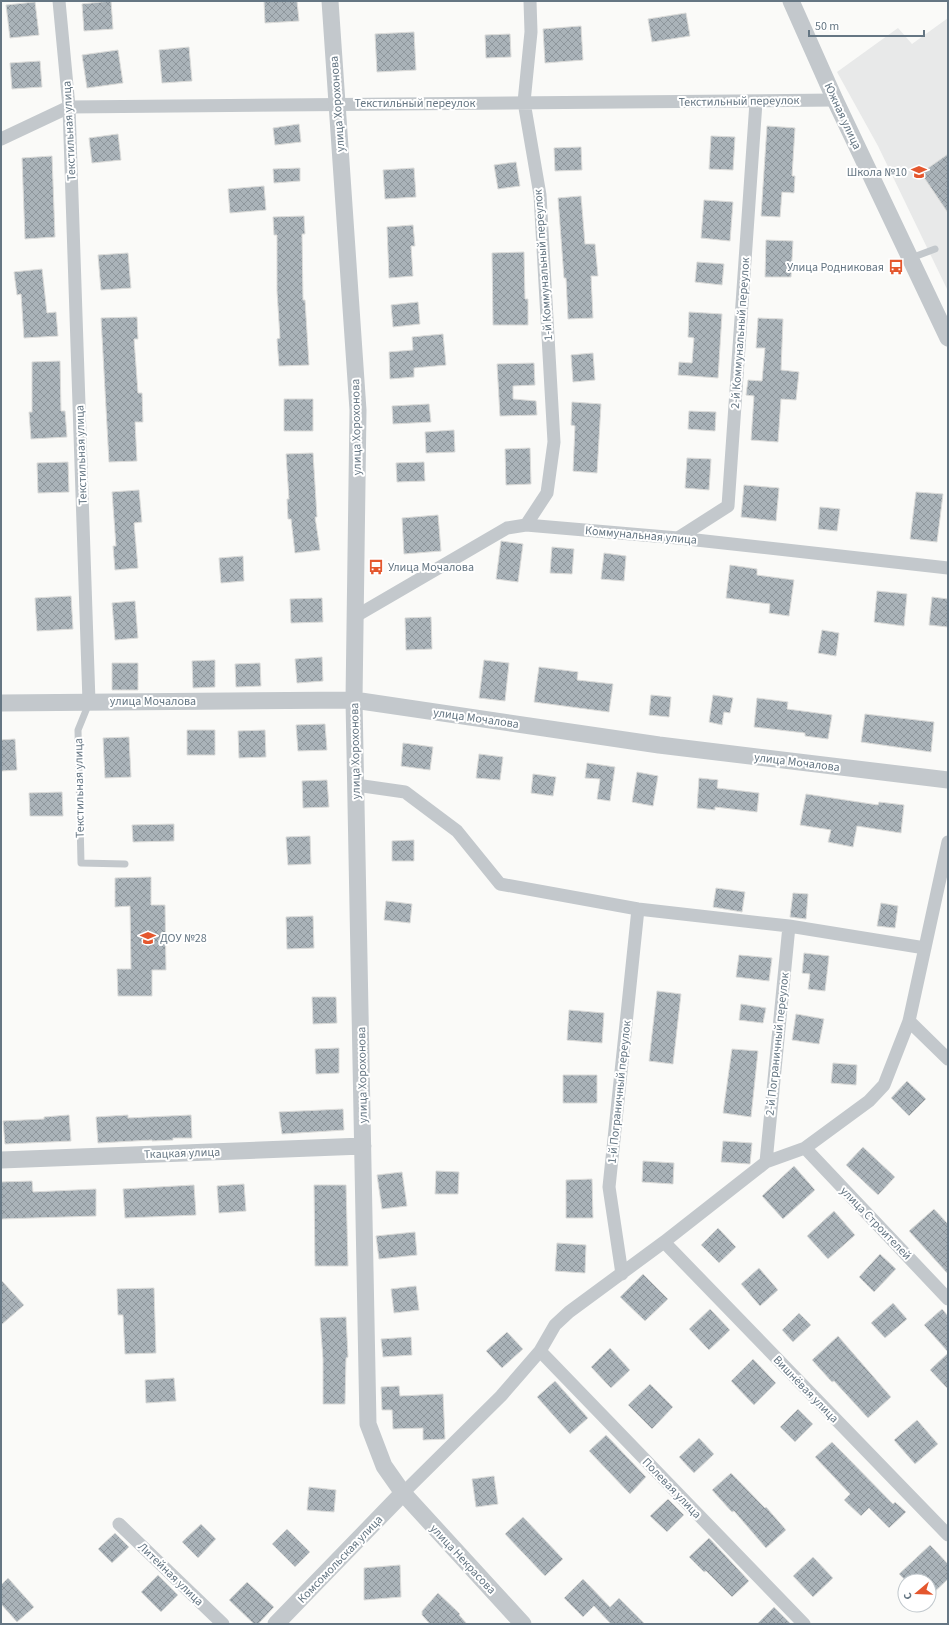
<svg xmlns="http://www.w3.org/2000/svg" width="949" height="1625" font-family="'Source Sans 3',sans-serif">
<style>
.built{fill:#e8e9e9}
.building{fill:url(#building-cross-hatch);stroke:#dcdcda}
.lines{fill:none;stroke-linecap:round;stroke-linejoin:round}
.service{stroke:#c3c8cc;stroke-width:7}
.minor{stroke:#c3c8cc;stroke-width:13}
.tertiary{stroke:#c3c8cc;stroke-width:17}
.labels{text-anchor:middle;stroke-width:4;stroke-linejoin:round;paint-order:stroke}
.street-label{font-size:12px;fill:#657683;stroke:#fff}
.poi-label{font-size:12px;fill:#657683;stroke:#fff;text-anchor:end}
</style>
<defs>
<pattern id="building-cross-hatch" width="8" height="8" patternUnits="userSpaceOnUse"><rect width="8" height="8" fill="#aab3b9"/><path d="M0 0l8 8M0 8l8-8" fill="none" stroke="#8e969c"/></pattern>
</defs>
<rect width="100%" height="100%" fill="#fafaf8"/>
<path class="built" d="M948,18v273l-70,-145 -41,-74 61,-44 14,16z"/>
<path class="building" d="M111,1l2,28 -29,2 -2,-27z
M264,1h33l2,20 -34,2z
M35,2l4,33 -29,3 -4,-33z
M686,13l4,23 -38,6 -4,-23z
M581,26l2,34 -38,3 -2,-34z
M414,32l2,38 -39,2 -2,-38z
M510,34l1,23 -25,1 -1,-23z
M189,47l3,34 -30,2 -3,-33z
M118,50l5,33 -36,5 -5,-33z
M40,61l2,26 -30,2 -2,-26z
M299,124l2,18 -26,3 -2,-17z
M767,126l28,2 -3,48h3l-1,17 -12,-1 -2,25 -19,-1z
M118,134l3,26 -29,3 -3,-25z
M711,136l24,1 -2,33 -24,-1z
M581,147l1,23 -27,1 -1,-23z
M948,154v59l-27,-40z
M52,156l3,81 -30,2 -3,-81z
M516,162l4,24 -22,3 -4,-24z
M300,168v13l-26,2 -1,-14z
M414,168l2,29 -31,2 -2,-29z
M264,186l2,24 -36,3 -2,-24z
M581,196l4,48h10l3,32h-7l2,42 -25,1 -2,-41h-2l-6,-80z
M704,200l29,2 -3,39 -29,-3z
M304,216l1,18h-3l1,66h2l4,65 -30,1 -2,-27 3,-1 -3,-47v-56h-3l-1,-18z
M413,225l2,21h-4l2,30 -24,2 -2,-51z
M766,240l27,1 -2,36h-26z
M524,252l1,47h3v26h-35l-1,-72z
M128,253l3,35 -30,2 -3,-35z
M697,262l27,2 -2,21 -27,-3z
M42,269l5,44 9,-1 2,24 -34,2 -3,-44 -4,1 -3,-23z
M418,302l2,22 -27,3 -2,-22z
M689,312l33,2 -4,64 -40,-3 1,-13 13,1 2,-25 -6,-1z
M137,317l1,22h-4l4,54h4l1,29h-8l2,39 -28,1 -8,-144z
M758,318l25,1 -2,51 18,2 -3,28 -15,-1 -3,43 -27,-2 3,-44 -8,-1 2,-15 14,1 3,-33h-9z
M443,334l3,31 -32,3v9l-24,2 -1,-27 24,-2 -1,-13z
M593,353l2,27 -22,2 -2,-27z
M60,361l1,50h4l2,26 -36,2 -2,-27h3v-50z
M534,363l1,22 -22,1v13l23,2 1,14 -37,1 -3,-52z
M284,399h29v32h-29z
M572,402l29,2 -4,69 -24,-2 2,-45 -4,-1z
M429,404l2,18 -38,2 -1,-18z
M689,411l27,1 -1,19 -27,-2z
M454,430l1,22 -29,1 -1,-21z
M530,448l1,36 -25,1 -1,-36z
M313,453l4,64h-2l5,33 -25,3 -4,-34h-3l-1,-20h2l-3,-45z
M687,458l24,1 -2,31 -24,-2z
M68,462l1,30 -31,1 -1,-30z
M424,462l1,19 -28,1 -1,-19z
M744,485l35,3 -3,33 -35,-4z
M139,490l3,32 -8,1 4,45 -23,2 -2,-24h3l-4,-54z
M916,492l27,2 -6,48 -27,-3z
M820,507l20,2 -3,22 -19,-2z
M438,515l3,36 -37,3 -2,-36z
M501,541l22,3 -5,38 -22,-3z
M552,547l22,2 -2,25 -22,-1z
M604,553l22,3 -2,25 -23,-2z
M243,556l1,25 -23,2 -2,-25z
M730,565l27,4v6l37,5 -5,36 -20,-3 1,-9 -44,-6z
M877,591l30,3 -3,32 -30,-4z
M71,596l2,33 -36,2 -2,-33z
M932,597l16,2v28l-19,-2z
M322,598l1,24 -32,1 -1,-24z
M135,601l3,37 -23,2 -3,-37z
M431,617l1,32 -26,1 -1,-32z
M822,630l17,3 -3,23 -18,-3z
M322,657l1,24 -26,2 -2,-24z
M215,660v27l-22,1 -1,-27z
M484,660l25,3 -4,38 -26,-3z
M112,663h26v27h-26z
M260,663l1,23 -25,1 -1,-23z
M539,667l39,5 -1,8 36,4 -4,28 -75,-10z
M651,695l20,2 -2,20 -20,-2z
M713,695l20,3 -3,15 -6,-1 -2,13 -13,-3z
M757,698l31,4 -1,7 45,6 -4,24 -23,-3v-3l-51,-6z
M865,714l69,8 -3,30 -70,-10z
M325,724l2,26 -29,1 -2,-26z
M187,730h28v25h-28z
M265,730l1,27 -27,1 -1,-27z
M129,737l2,40 -26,1 -2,-40z
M15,739l2,31 -16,1v-31z
M403,743l30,4 -3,23 -29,-4z
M479,754l24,3 -3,23 -24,-2z
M587,763l28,4 -5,34 -13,-2 3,-20 -15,-1z
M637,772l21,4 -5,30 -21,-4z
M533,774l23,3 -3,19 -22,-3z
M699,778l19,2 -1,8 42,5 -2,19 -42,-5v3l-18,-2z
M327,780l2,27 -26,1 -1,-27z
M62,792l1,24h-33l-1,-23z
M806,794l72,11 1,-3 25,3 -3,28 -44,-7 -4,21 -25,-5 3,-12 -31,-5z
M174,824v17l-41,1 -1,-17z
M310,836l1,28 -23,1 -2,-28z
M414,840v21h-22v-20z
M151,877v28h14l1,65h-14v26h-34l-1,-27h14l-1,-63 -15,1v-29z
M716,888l29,4 -3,20 -29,-5z
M793,893l15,1 -2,25 -16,-2z
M386,901l26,3 -2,19 -26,-3z
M881,903l17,3 -3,22 -18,-2z
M313,916l1,32 -27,1 -1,-32z
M804,953l25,3 -4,35 -17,-2 2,-15 -8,-1z
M739,955l33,3 -3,23 -33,-4z
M657,991l24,3 -8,70 -24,-3z
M312,997h24l1,26 -24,1z
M741,1004l25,4 -3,15 -24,-3z
M569,1010l35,3 -2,30 -35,-3z
M796,1014l28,5 -5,25 -27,-4z
M339,1048v25l-23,1 -1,-25z
M732,1049l26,2 -7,66 -28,-4z
M833,1063l24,2 -1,20 -25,-2z
M563,1075h34v28h-34z
M907,1081l19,18 -17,17 -18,-18z
M343,1109l1,21 -62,4 -3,-22z
M69,1115l2,26 -66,3 -2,-23 41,-2v-2z
M128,1115v3l63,-3 1,23h-19v2l-21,1v-1l-54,3 -2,-26z
M723,1141l29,2 -2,21 -29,-2z
M863,1147l32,30 -17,18 -32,-30z
M643,1161l31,2 -1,21 -31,-2z
M794,1166l21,24 -32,29 -21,-23z
M436,1171l23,1 -1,22h-23z
M402,1172l5,34 -25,3 -5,-34z
M592,1179l1,39h-27v-38z
M32,1181l1,11 63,-3v27l-95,3v-37z
M244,1184l2,27 -27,2 -2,-27z
M194,1185l2,30 -71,3 -2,-29z
M314,1185h32l2,81h-33z
M934,1209l14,15v50l-39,-43z
M834,1211l21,24 -27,24 -21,-23z
M718,1228l18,19 -17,16 -18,-18z
M415,1232l2,23 -38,4 -3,-23z
M557,1243l29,2 -1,28 -30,-2z
M880,1254l16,15 -22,23 -15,-15z
M759,1268l19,22 -18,16 -19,-22z
M643,1274l25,25 -23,22 -25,-24z
M1,1280l23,25 -23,20z
M416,1286l3,24 -25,3 -3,-24z
M154,1288l2,65 -31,1 -2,-39h-5l-1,-26z
M893,1303l14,16 -22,19 -14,-15z
M710,1309l20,21 -21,20 -20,-21z
M942,1309l6,7v36l-24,-27z
M799,1313l12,12 -18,17 -11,-12z
M346,1317l2,40 -2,1 -1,46h-22v-45l-3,-41z
M507,1332l16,17 -21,19 -16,-17z
M838,1336l53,61 -23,21 -34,-37 -2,1 -20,-22z
M411,1337l1,18 -29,2 -2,-18z
M610,1348l20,22 -19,18 -20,-21z
M948,1353v36l-18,-19z
M753,1359l23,24 -22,22 -23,-24z
M174,1378l2,23 -30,2 -1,-23z
M555,1381l33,37 -18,16 -33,-37z
M650,1384l23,23 -21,22 -24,-24z
M399,1386l1,10 43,-2 2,45 -22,1v-12l-30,1 -1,-19h-10l-1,-23z
M798,1409l15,15 -18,18 -15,-15z
M917,1420l21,24 -23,20 -21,-24z
M606,1435l40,42 -16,17 -41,-43z
M699,1438l15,16 -20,19 -15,-16z
M832,1442l61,62 2,-2 11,10 -17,16 -20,-20 -8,8 -17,-16 6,-6 -35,-37z
M731,1473l34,35 1,-1 20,23 -20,18 -32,-37 -2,1 -20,-22z
M494,1476l4,28 -22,3 -4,-28z
M309,1487l27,3 -2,22 -27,-2z
M668,1499l16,16 -17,17 -17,-16z
M523,1517l40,42 -18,17 -40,-42z
M201,1524l15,15 -18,19 -16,-16z
M287,1529l23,23 -15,15 -23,-23z
M115,1533l14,14 -17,16 -14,-14z
M709,1538l40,43 -17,16 -26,-26 -2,1 -15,-15z
M930,1545l18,19v15l-19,18v-16h-23l-7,-7z
M813,1557l20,21 -20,19 -20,-21z
M400,1565l1,32 -37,3v-32z
M158,1575l20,20 -17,17 -20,-20z
M8,1578l26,29 -17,15 -16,-18v-19z
M583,1579l27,28 9,-9 26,26h-34l-17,-18 -11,11 -19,-19z
M247,1582l27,25 -16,17h-4l-25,-24z
M438,1593l22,21 -1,1 8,9h-37l-8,-9v-4z
M774,1607l17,17h-34z"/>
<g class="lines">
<path class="service" d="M911,258l24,-9
M89,703l-11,27 3,133 44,1"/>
<path class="minor" d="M59,1l10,106 20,595
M1,139l68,-32 766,-7
M526,525l21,-32 7,-51 -14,-247 -16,-93 7,-70 -1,-31
M678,538l50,-32 28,-404
M356,616l151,-88 19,-3 152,13 270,30
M356,785l49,7 52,39 43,53 138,25 151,17 136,22
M909,1021l39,38
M805,1148l143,151
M766,1162l23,-236
M664,1242l284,293
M622,1274l-13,-87 29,-278
M540,1351l264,273
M403,1493l98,-97 39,-45 15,-26 14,-13 95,-70 102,-80 39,-14 64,-47 15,-16 25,-64 39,-179
M119,1524l104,100"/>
<path class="tertiary" d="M330,1l28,409 -4,290 14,724 16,42 19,27 120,131
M791,1l44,99 113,238
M1,703l353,-3 305,45 289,35
M1,1160l362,-14
M276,1624l127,-131"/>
</g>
<defs>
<symbol id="school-bare" viewBox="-9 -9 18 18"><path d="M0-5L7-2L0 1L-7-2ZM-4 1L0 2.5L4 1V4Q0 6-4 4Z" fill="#e4572e" stroke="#fff" stroke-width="2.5" paint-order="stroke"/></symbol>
<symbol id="bus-bare" viewBox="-9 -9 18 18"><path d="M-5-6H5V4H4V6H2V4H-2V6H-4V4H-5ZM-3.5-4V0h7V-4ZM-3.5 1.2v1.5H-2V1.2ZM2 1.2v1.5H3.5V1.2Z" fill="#e4572e" stroke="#fff" stroke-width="2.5" paint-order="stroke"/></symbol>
</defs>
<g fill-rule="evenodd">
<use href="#school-bare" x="908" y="161" width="22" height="22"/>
<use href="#bus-bare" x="885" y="256" width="22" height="22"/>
<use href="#bus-bare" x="365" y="556" width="22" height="22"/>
<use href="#school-bare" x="137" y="927" width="22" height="22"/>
</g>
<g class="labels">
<g class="street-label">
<text transform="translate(739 101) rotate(-1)" y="4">Текстильный переулок</text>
<text x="415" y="107">Текстильный переулок</text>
<text transform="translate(337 104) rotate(-94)" y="4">улица Хорохонова</text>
<text transform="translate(843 116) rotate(65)" y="4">Южная улица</text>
<text transform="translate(69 131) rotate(-93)" y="4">Текстильная улица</text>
<text transform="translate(543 265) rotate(-94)" y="4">1-й Коммунальный переулок</text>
<text transform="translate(740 333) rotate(-86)" y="4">2-й Коммунальный переулок</text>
<text transform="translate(356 427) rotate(-91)" y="4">улица Хорохонова</text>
<text transform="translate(81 455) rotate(-92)" y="4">Текстильная улица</text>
<text transform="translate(641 535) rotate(5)" y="4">Коммунальная улица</text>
<text x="153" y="705">улица Мочалова</text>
<text transform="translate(476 718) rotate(8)" y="4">улица Мочалова</text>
<text transform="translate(355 751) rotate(-91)" y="4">улица Хорохонова</text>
<text transform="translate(797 762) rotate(7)" y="4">улица Мочалова</text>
<text transform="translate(79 788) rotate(-91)" y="4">Текстильная улица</text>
<text transform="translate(777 1044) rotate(-84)" y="4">2-й Пограничный переулок</text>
<text transform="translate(362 1075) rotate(-91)" y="4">улица Хорохонова</text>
<text transform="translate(619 1092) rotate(-84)" y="4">1-й Пограничный переулок</text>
<text transform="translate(182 1153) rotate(-2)" y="4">Ткацкая улица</text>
<text transform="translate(876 1223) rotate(46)" y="4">улица Строителей</text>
<text transform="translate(806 1389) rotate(46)" y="4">Вишнёвая улица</text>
<text transform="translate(672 1488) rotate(46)" y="4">Полевая улица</text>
<text transform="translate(340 1559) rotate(-46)" y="4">Комсомольская улица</text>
<text transform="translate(463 1559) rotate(47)" y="4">улица Некрасова</text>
<text transform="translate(171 1574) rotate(44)" y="4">Литейная улица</text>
</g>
<g class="poi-label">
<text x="907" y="176">Школа №10</text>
<text x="884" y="271">Улица Родниковая</text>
<text x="388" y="571" text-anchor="start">Улица Мочалова</text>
<text x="160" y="942" text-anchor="start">ДОУ №28</text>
</g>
</g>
<rect width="949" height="1625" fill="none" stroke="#657683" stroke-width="4"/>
<g transform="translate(917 1593) rotate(251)"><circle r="19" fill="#ffffff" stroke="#c1c8cd"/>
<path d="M0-3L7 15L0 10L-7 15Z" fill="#e4572e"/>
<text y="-6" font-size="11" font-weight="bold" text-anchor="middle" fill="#657683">С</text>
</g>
<path d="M809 30v6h115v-6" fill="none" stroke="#657683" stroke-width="2"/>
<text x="815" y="30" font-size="12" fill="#657683" stroke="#ffffff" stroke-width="3" paint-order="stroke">50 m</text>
</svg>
